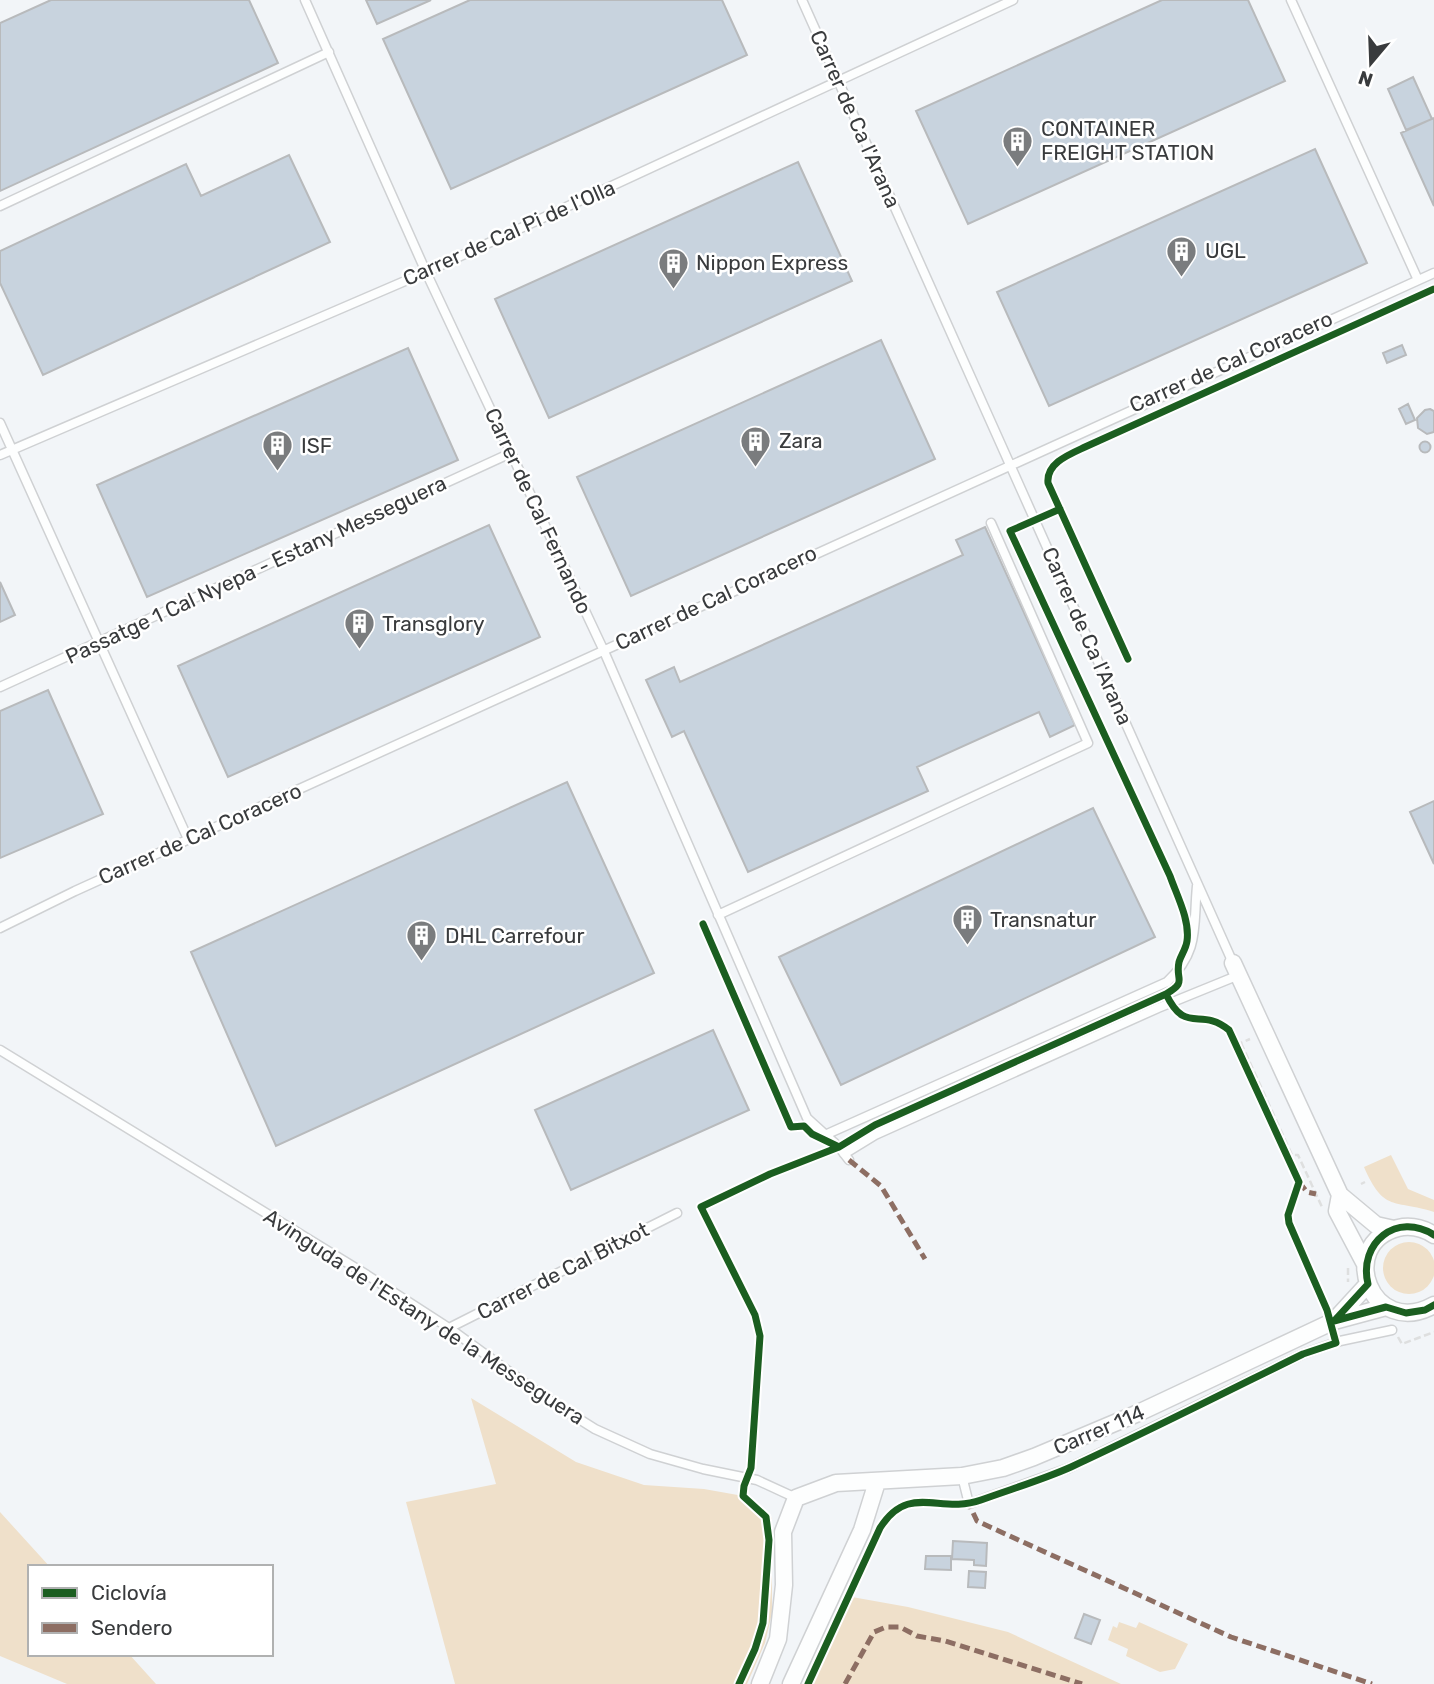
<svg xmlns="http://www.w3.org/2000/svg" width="1434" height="1684" font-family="Rubik,sans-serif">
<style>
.green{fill:#efe0ca}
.building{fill:#c8d3de;stroke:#b8babc;stroke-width:2}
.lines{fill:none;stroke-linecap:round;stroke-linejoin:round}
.lane-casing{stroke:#cfd1d3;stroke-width:11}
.street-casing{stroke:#cfd1d3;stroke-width:19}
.path{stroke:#dedfdf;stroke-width:2.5;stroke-dasharray:7 3.5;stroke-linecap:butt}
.lane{stroke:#fdfefe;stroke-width:8}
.street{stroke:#fdfefe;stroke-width:16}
.quiet{stroke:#8d6e63;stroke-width:5;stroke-dasharray:10 5;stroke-linecap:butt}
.cycleway-casing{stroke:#fff;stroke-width:11}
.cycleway{stroke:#1b5e20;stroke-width:7}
.labels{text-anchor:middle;stroke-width:5;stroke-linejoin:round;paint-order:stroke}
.street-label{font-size:21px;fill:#393b3d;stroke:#fff}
.poi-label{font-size:21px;fill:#393b3d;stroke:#fff;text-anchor:start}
</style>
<rect width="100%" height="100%" fill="#f2f5f8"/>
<path class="green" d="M1391,1155l17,34 26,11v12c-40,-13 -50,1 -70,-45z
M1383 1268a26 26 0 1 1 52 0a26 26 0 1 1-52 0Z
M471,1398l105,64 68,23 60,4 45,8 23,21v95l-7,30 -18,41h-292l-49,-182 90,-18z
M0,1512l50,55h-20v87h99l27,30h-89l-67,-28z
M852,1597l56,10 100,25 113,52h-308z
M1119,1622l17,6 3,-6 49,22 -13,25 -15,3 -34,-16 2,-7 -20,-9 5,-14 4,2z"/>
<path class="building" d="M51,0h198l29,63 -278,128v-168z
M366,0h65l-54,24z
M470,0h252l25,55 -296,134 -68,-150z
M1162,0h86l37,81 -317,143 -52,-113z
M1413,77l19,42 -26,11 -18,-41z
M1434,118v88l-33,-73z
M1315,149l52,114 -318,143 -52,-114z
M289,155l41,87 -287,133 -43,-92v-32l186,-87 15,32z
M798,162l54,119 -303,137 -54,-119z
M881,340l54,119 -304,137 -54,-119z
M1402,345l4,10 -19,8 -4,-10z
M408,348l50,112 -311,137 -50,-112z
M1408,404l7,16 -9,4 -7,-15z
M1430,409l4,2v21l-7,2 -9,-6 -1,-10 8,-8z
M1419.5 447a5.5 5.5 0 1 1 11 0a5.5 5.5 0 1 1-11 0Z
M489,525l51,112 -312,140 -50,-111z
M985,527l90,198 -25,12 -11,-25 -122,55 11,24 -180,81 -64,-141 -12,6 -26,-57 28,-13 6,15 283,-127 -7,-15z
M0,582l15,33 -15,7z
M48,690l55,124 -103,44v-147z
M567,782l87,191 -378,173 -85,-194z
M1434,801v63l-24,-52z
M1093,808l62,129 -314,148 -62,-128z
M713,1030l36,80 -178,80 -36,-80z
M953,1541l34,2 -1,23 -12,-1v-5l-22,-1z
M926,1556h25v14l-26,-1z
M969,1571l17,1 -1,16 -17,-1z
M1084,1614l16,6 -9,24 -16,-6z"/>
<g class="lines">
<defs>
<path id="lane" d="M305,0l121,272 177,377 204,469 32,29 10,13
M802,0l431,963
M1291,0l127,280
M0,206l329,-154
M0,423l188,416
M0,455l426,-183 587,-272
M0,687l511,-234
M718,915l370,-172 -97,-220
M0,928l75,-37 1359,-618
M0,1050l367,225 82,53 95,69 51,32 55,25 53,15 54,11 39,18
M825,1135l342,-153c33,-31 26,-55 30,-96
M844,1154l31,-19 283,-127 81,-33
M449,1328l228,-115
M962,1476l7,28 100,-36 234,-114 37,-13 52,-11"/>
<path id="street" d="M1233,963l107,232 36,30 18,4
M1340,1195l-3,16 28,53
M1434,1235c-11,-7 -23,-10 -36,-7 -62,16 -27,112 36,77
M1334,1321l34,-37
M760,1684l18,-45 6,-54 -1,-53 13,-34 40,-15 126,-7 41,-8 31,-11 102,-43 198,-93 52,-14
M791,1684l71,-154 15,-48"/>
</defs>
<use href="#lane" class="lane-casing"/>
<use href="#street" class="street-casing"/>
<path class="path" d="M1241,1043l51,112h6l24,52
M1236,1045l14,-6
M1361,1184l4,-2
M1348,1268v14
M1398,1337l4,7 32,-12"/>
<use href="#lane" class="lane"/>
<use href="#street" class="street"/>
<path class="quiet" d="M849,1160l32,26 44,73
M1299,1182l8,10 9,2
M964,1505l5,-1 8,17 254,116 141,47
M845,1684l29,-52 12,-5h14l17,9 28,5 137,43"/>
<defs>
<path id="cycleway" d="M1128,659l-80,-176c-2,-20 22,-29 37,-36l349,-158
M703,924l88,203 13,-1 8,8 27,13
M1334,1321l34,-37c-10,-41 29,-73 66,-49
M1334,1321l52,-14 20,6 19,-3 9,-5
M739,1684l16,-35 8,-26 6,-83 -3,-23 -23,-21 1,-10 7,-18 9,-132 -5,-21 -54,-108 69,-33 69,-27 36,-22 291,-131c22,-13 9,-13 13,-32 2,-7 7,-13 8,-21 3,-21 -10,-45 -17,-65l-160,-345 50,-22
M808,1684l72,-156c29,-46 60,-13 101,-28 30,-11 61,-20 90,-33 78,-36 155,-75 232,-113l33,-11 -9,-33 -38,-87 -1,-8 11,-33 -70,-152c-29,-24 -43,6 -63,-36"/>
</defs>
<use href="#cycleway" class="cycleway-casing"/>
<use href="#cycleway" class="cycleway"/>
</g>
<defs>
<symbol id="building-pin" viewBox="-11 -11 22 30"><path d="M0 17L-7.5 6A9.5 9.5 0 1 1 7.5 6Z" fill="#7a7c7e" stroke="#fff"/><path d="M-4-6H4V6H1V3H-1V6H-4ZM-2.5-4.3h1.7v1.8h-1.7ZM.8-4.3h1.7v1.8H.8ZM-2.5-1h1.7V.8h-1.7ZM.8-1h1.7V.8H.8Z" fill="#fff"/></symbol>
</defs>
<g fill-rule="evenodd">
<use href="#building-pin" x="1000" y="124" width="35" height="47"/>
<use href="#building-pin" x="1164" y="234" width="35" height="47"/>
<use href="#building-pin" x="656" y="246" width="35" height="47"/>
<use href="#building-pin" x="738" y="424" width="35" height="47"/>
<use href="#building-pin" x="260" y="428" width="35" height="47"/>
<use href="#building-pin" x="342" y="606" width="35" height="47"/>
<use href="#building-pin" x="950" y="902" width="35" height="47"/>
<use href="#building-pin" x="404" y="918" width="35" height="47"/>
</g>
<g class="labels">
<g class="street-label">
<text transform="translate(855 119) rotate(66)" y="7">Carrer de Ca l'Arana</text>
<text transform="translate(509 233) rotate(-24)" y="7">Carrer de Cal Pi de l'Olla</text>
<text transform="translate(1231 362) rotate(-24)" y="7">Carrer de Cal Coracero</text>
<text transform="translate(538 511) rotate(65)" y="7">Carrer de Cal Fernando</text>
<text transform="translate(256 570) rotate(-25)" y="7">Passatge 1 Cal Nyepa - Estany Messeguera</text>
<text transform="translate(716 598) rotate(-25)" y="7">Carrer de Cal Coracero</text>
<text transform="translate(1087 636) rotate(66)" y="7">Carrer de Ca l'Arana</text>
<text transform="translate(200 834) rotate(-24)" y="7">Carrer de Cal Coracero</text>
<text transform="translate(563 1271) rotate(-27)" y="7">Carrer de Cal Bitxot</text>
<text transform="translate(424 1317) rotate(33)" y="7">Avinguda de l'Estany de la Messeguera</text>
<text transform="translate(1099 1430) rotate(-23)" y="7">Carrer 114</text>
</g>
<g class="poi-label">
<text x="1041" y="136">CONTAINER<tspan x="1041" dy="24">FREIGHT STATION</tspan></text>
<text x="1205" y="258">UGL</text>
<text x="696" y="270">Nippon Express</text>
<text x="779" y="448">Zara</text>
<text x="301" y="453">ISF</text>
<text x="382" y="631">Transglory</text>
<text x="990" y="927">Transnatur</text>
<text x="445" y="943">DHL Carrefour</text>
</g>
</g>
<rect x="28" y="1565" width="245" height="91" fill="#ffffff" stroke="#b0b1b1" stroke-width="2"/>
<rect x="42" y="1588" width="35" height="10" fill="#1b5e20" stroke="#b0b1b1" stroke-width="2"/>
<text x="91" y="1600" font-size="21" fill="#393b3d">Ciclovía</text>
<rect x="42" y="1623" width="35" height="10" fill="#8d6e63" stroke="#b0b1b1" stroke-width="2"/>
<text x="91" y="1635" font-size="21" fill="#393b3d">Sendero</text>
<g transform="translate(1371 63) rotate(199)" stroke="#ffffff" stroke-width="5" paint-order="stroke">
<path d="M0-5L12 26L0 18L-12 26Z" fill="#393b3d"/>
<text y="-10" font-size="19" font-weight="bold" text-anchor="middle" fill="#393b3d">N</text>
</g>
</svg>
